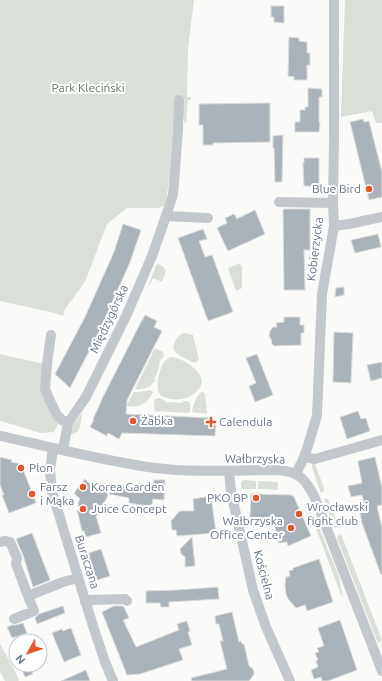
<svg xmlns="http://www.w3.org/2000/svg" width="382" height="681" font-family="Ubuntu,sans-serif">
<style>
.green{fill:#dadfd7}
.building{fill:#aab3b9;stroke:#dcdcda}
.lines{fill:none;stroke-linecap:round;stroke-linejoin:round}
.minor{stroke:#c3c8cc;stroke-width:10}
.poi-dot{fill:#e4572e;stroke:#fff;stroke-width:1.5}
.labels{text-anchor:middle;stroke-width:4;stroke-linejoin:round;paint-order:stroke}
.park-label{font-size:12px;fill:#687a64;stroke:#fff}
.poi-label{font-size:12px;fill:#657683;stroke:#fff;text-anchor:start}
.street-label{font-size:12px;fill:#657683;stroke:#fff}
</style>
<rect width="100%" height="100%" fill="#fafaf8"/>
<path class="green" d="M0,0h194l-6,48 -1,49h4v3h-3l-2,24c-5,-7 -3,-16 -2,-24l-9,-1 -6,78 -2,18 -2,10 -6,3h-32l-20,16 -22,58 -20,27 -2,7 -12,-4 -51,-11z
M345,0h37v123h-6l-4,-12 -31,6z
M159,264c9,5 7,9 3,18l-9,-4 -3,7 -1,-1 7,-19z
M238,264h2l2,3v21l-6,3 -8,-23z
M184,333l9,2 6,24c-2,3 -3,4 -7,3 -8,-5 -23,-8 -17,-20 2,-5 4,-7 9,-9z
M155,348l8,4 1,3 -2,5 -1,-1 -2,3 1,1 -4,13h-1l-1,3 1,1c-4,8 -12,10 -20,9z
M0,354l44,10 -3,26 18,32 -5,10 -14,1 -22,-7 -18,-5z
M170,357c13,0 42,19 28,33 -8,9 -22,12 -34,7 -3,-1 -3,-1 -5,-4 -4,-7 1,-26 6,-32 2,-2 3,-2 5,-4z
M150,390l3,2c-5,12 -14,16 -27,14l8,-14h6z
M201,392h2l2,2 2,20 -15,-2c1,-8 4,-13 9,-20z
M158,398h2l8,5v-1l14,1v-1c4,-1 6,-2 8,1v9l-2,1 -33,-2 -1,-11z
M82,413v2c-2,9 -1,19 -12,19l3,-9z
M312,463l3,1 9,24 -1,4 -2,1 -9,-25z
M244,480l12,1v8h-15v-7z
M258,481l20,1v8l-20,-1z
M324,499h4l10,27 -3,2 -2,-2z
M311,515h3l24,59 5,22 -2,-1z
M341,534l41,106v1l-4,2 -1,-2 -40,-103 2,-3z
M0,644l15,27 4,10h-14l-5,-9z"/>
<path class="building" d="M271,6h13v17l-10,-1v-5h-3z
M289,37l10,1v3l8,1v11h3v12h-3v15h-13v-3l-6,-1z
M308,88l14,1v8h-3v25h1l-1,10h-24v-10h5v-12h5v-3h3z
M270,103v39l-57,1v2h-10v-20h-4v-21z
M363,119l1,3 5,-1 13,51v25l-13,3 -19,-78z
M283,135l-1,47h-7l-1,-34h-1v-12z
M304,158h15v28h-15l-1,-23h1z
M283,209h27v41h-6l1,40h-21z
M255,210l10,24 -37,17 -11,-23 10,-5 -2,-5 9,-4 3,5z
M123,224l18,6 -11,32 -29,66 -31,60 -15,-14 30,-57 29,-65z
M203,229l4,10 -8,2 6,16 7,-2 21,57 -25,9 -30,-83z
M378,234l3,13 -26,6 -4,-13z
M344,287v8l-9,2 1,-9z
M145,315l12,6 -3,6 8,4 -35,69 -1,14 84,4v2h6l-1,16 -93,-3 -3,6 -11,-6 -1,3 -17,-9 4,-7 -1,-1 8,-17v-1l41,-81v1z
M284,317h16v8h4v8h-3v12l-27,1 -2,-2 -1,-5 -2,-3 1,-5 3,-4h4l-1,-4 8,-1z
M334,332l19,1 -2,50 -18,-1z
M257,354l16,41 -18,7 -6,-16 7,-3 -10,-25z
M382,362v16l-11,3 -4,-16z
M358,411l3,8 5,-1 4,13 -23,8 -7,-22z
M0,457l12,3 -1,2 10,2 15,39 -27,10 -7,-18h2l-4,-10z
M375,457l7,31v17l-5,1 5,22v46l-1,1 -19,-52 -2,-10 6,-1 -4,-17 -11,2 -3,-11 14,-3 -4,-22z
M85,479l7,7 3,-4 8,1 5,12 -2,5 -8,10 2,2 -4,4 5,17 -15,4 -2,-6h-2l-5,-21h2l-1,-7 2,-4 -6,-6z
M154,480h11l-1,20 -11,-1 -1,5 -3,2 -20,-3v-5l-20,-4 9,-10 35,6z
M251,494l40,1 3,2 17,39 -23,10 -1,-4 -8,1 -6,-24 -23,-1z
M211,496l5,37 -39,3 -1,-6h-4l-1,-9 9,-10h14l-1,-12z
M32,533l18,47 -17,7 -10,-32 -7,-16z
M192,537l3,29 -10,1v-10l-4,-3 -1,-5z
M101,549l9,27 -13,4 -1,-4 -2,1 -6,-19 2,-1 -1,-4z
M319,559l14,43 -26,9 -2,-6 -9,3 -8,-9 -2,-5 -1,-9 1,-8 4,-1 -1,-5 4,-1v-2z
M218,587l1,12 -50,3v5h-8l-1,-4h-14v-12l31,-1z
M63,606l2,7 -28,11 -2,-6 4,-4z
M114,606h8l2,1 5,11 -6,2 13,27 43,-17 -2,-6 10,-3 3,10 -2,1 4,13 -13,4 4,11 -43,14 -13,1 -25,-63z
M232,612l7,30 2,-1 1,3h2l5,22 3,2 2,3v3l-5,7h-57l-1,-3 36,-9 -7,-28h3l-4,-17h-3l-1,-8z
M340,620l17,50 -29,11h-6l-1,-4 -7,2 -3,-9 7,-3 -2,-6 2,-1 -3,-7 4,-1 -2,-4 7,-2 -6,-18z
M23,623l4,10 -15,5 -5,-11 5,-2h4z
M71,628l10,27 -17,7 -12,-29 10,-4 1,2z
M20,665h10l3,9 -8,3z
M86,670l4,11h-29z"/>
<g class="lines">
<path class="minor" d="M279,202l54,1
M166,216l42,2
M334,226l15,-2 33,-7
M51,335l-4,29 -2,25 5,12 7,14 5,5 6,3
M0,436c51,11 102,25 155,32 41,5 82,2 124,2 21,2 27,10 36,28l67,173
M53,448l-3,22 2,22 41,134 12,36 8,19
M63,450l5,-27 18,-26 41,-83 25,-58 14,-40 7,-21 5,-66 1,-29
M304,457l11,2 67,-19
M229,471l2,21 22,98 13,37 24,54
M296,474l8,-17 4,-11 9,-31 5,-121 12,-68 -1,-23 1,-63v-140
M0,542l5,-1 5,1 7,16 -1,6 12,32 35,-14 15,-4
M85,602l5,-2 35,-1 2,2
M14,619l20,-8 -6,-15"/>
</g>
<g class="poi-dot">
<circle cx="369" cy="189" r="4"/>
<circle cx="133" cy="421" r="4"/>
<path d="M209 416h4v4h4v4h-4v4h-4v-4h-4v-4h4z"/>
<circle cx="21" cy="468" r="4"/>
<circle cx="83" cy="487" r="4"/>
<circle cx="32" cy="494" r="4"/>
<circle cx="256" cy="498" r="4"/>
<circle cx="83" cy="509" r="4"/>
<circle cx="299" cy="514" r="4"/>
<circle cx="291" cy="528" r="4"/>
</g>
<g class="labels">
<g class="park-label">
<text x="88" y="92">Park Kleciński</text>
</g>
<g class="poi-label">
<text x="361" y="193" text-anchor="end">Blue Bird</text>
<text x="141" y="425">Żabka</text>
<text x="219" y="426">Calendula</text>
<text x="29" y="472">Plon</text>
<text x="40" y="491">Farsz<tspan x="40" dy="14">i Mąka</tspan></text>
<text x="91" y="491">Korea Garden</text>
<text x="248" y="502" text-anchor="end">PKO BP</text>
<text x="307" y="511">Wrocławski<tspan x="307" dy="14">fight club</tspan></text>
<text x="91" y="513">Juice Concept</text>
<text x="283" y="525" text-anchor="end">Wałbrzyska<tspan x="283" dy="14">Office Center</tspan></text>
</g>
<g class="street-label">
<text transform="translate(315 249) rotate(-83)" y="4">Kobierzycka</text>
<text transform="translate(109 319) rotate(-65)" y="4">Międzygórska</text>
<text transform="translate(255 459) rotate(1)" y="4">Wałbrzyska</text>
<text transform="translate(87 562) rotate(72)" y="4">Buraczana</text>
<text transform="translate(264 575) rotate(75)" y="4">Kościelna</text>
</g>
</g>
<g transform="translate(28 653) rotate(230)"><circle r="19" fill="#ffffff" stroke="#c1c8cd"/>
<path d="M0-3L7 15L0 10L-7 15Z" fill="#e4572e"/>
<text y="-6" font-size="11" font-weight="bold" text-anchor="middle" fill="#657683">N</text>
</g>
</svg>
